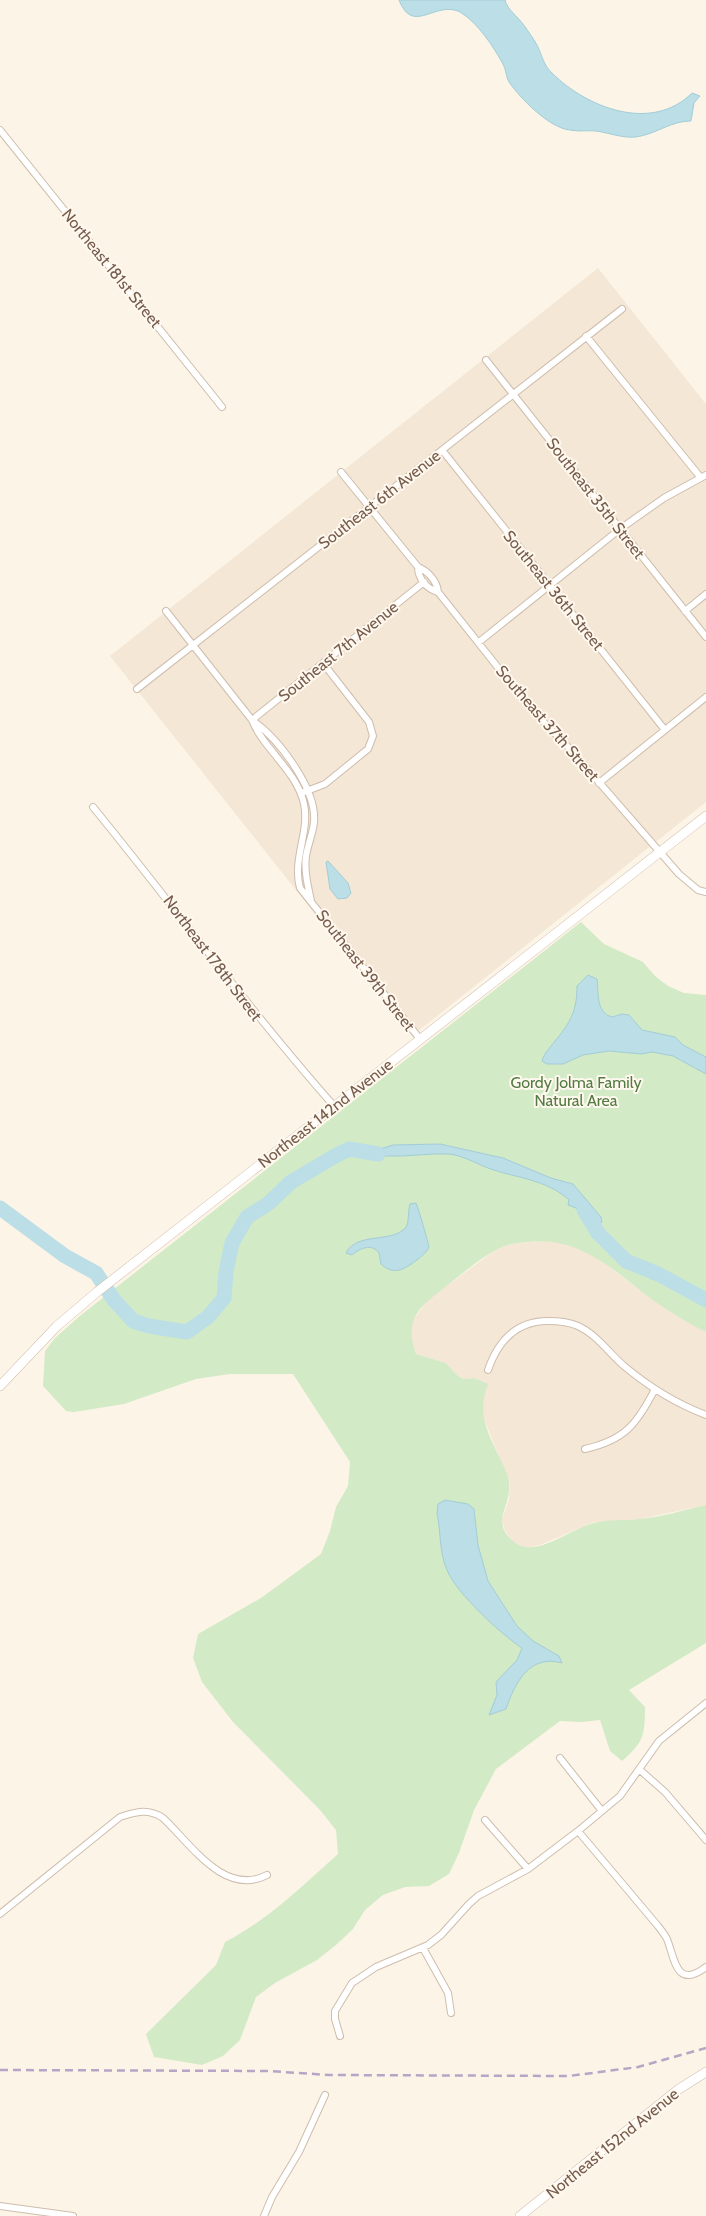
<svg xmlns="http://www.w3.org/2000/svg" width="706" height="2216" font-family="Cabin,sans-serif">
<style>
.residential{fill:#f4e7d6}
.green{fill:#d3eac6}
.water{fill:#bcdee6;stroke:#a2cdd7}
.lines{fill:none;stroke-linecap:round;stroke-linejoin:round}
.river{stroke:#bcdee6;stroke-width:15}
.street-casing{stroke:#cebdad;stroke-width:8}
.secondary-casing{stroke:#d3bfae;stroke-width:10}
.street{stroke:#fff;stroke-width:6}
.secondary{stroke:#fff;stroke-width:9}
.rail{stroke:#b8a5c6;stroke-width:2.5;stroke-dasharray:8 5;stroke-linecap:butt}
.labels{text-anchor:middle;stroke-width:4;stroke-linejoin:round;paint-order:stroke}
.street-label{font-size:16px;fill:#765c4c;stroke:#fff8ee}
.park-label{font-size:16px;fill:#537b43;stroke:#fff8ee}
</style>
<rect width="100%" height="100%" fill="#fcf5e7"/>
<path class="residential" d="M598,268l108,136v398l-294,234 -302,-380z
M547,1241l15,2 27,9 67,50 50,30v173l-66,14 -46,3 -54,23 -14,3 -14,-7 -7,-10 -3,-11 7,-21 1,-15 -28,-70 1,-31 -9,-5 -10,1 -6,-3 -12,-13 -30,-9 -5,-15v-16l18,-24 61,-45 13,-8 14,-3z"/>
<path class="green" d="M581,922l23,22 39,18 12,14 13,10 16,7 22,2v337c-18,-9 -36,-20 -52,-31 -39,-29 -73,-65 -126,-59 -8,1 -18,1 -26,5 -21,10 -40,27 -58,41 -26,20 -40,32 -28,66l30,9 12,13 6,3 10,-1 14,6c-14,36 6,57 19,90 9,25 -12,40 -2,58 4,7 13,14 21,15 19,3 48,-19 68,-24 14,-4 30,-2 45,-4 23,-2 45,-9 67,-14v138l-77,47 16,17c0,29 -2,36 -23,54l-12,-10 -10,-31 -18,2 -22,-1 -64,48 -22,41 -15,43 -10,21 -20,12 -24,1 -22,8 -18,15 -12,19 -17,16 -19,15 -42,23 -19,14 -16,43 -17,16 -21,9 -48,-8 -8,-23 70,-69 9,-23c43,-22 77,-56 113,-88l-2,-24 -16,-20 -87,-88 -31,-40 -9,-24 5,-24 63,-36 60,-44 9,-23 6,-24 12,-21 2,-24 -57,-88h-63l-34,5 -72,25 -50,8 -8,-1 -23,-25 2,-35 10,-13 26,-23z"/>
<path class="water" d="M399,0h106c2,9 12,16 18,24 5,7 11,15 15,23 4,9 6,19 14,26 35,35 100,60 140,20l8,3 -6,7 -3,18c-19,0 -32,11 -50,15 -15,4 -30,-3 -45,-5 -8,-1 -17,1 -26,-1 -21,-2 -50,-32 -61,-48 -3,-5 -3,-13 -6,-18 -10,-18 -25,-41 -43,-52 -25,-12 -47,24 -61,-12z
M328,861l20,22 3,10 -4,5 -9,1 -8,-10 -4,-27z
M588,975l9,4c2,13 -2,33 15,38l10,-3 7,1 13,15 33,7 8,8 23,12v17l-33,-18 -21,-4 -11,2 -32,-3 -26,4 -20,9h-16l-5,-3c2,-8 8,-13 13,-20 16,-19 22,-31 22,-55z
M440,1144l63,14 48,20 22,6 28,33 1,5 -9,5 -17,-19 -8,-3 1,-5c-23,-21 -54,-22 -81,-32 -13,-5 -26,-13 -40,-14 -20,-1 -40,3 -60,2 -14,0 -24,4 -37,-3l17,-5 12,1 13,-4z
M416,1203c2,4 13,42 13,44 -2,7 -23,22 -30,23 -7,2 -14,-2 -18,-6l-2,-11c-7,-10 -19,-5 -27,2l-6,-2c11,-22 47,-9 60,-26 3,-4 2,-16 4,-23z
M445,1500l23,4 6,5 4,36 10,36 29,45 16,15 26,15 3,7c-33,-9 -47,20 -56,46l-17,6 8,-20 -1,-13 21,-22 5,-12c-20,-13 -66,-55 -75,-78 -8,-17 -6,-39 -10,-57l1,-9z"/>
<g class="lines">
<path class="river" d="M0,1208l65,48 31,17 18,27 19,21 16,5 38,6 21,-15 16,-19 2,-26 6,-29 15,-26 22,-14 22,-21 44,-26 14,-7 29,5
M584,1210l14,23 28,28 32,13 48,26"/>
<defs>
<path id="street" d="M0,130l222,277
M586,336l115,142
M486,360l220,277
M442,450l223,280
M341,472l77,95c10,4 19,14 20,25l93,117 40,41 108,124 19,16 8,2
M418,567c0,12 9,22 20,25
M166,611l86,109c12,30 45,51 52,84 6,28 -12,55 -4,84l120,151
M685,611l21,-17
M479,642l141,-113 44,-31 42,-23
M137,689l485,-380
M252,720l172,-138
M253,721c25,17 64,68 61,101 -1,11 -6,22 -8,34 -2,15 2,30 5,45
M599,783l107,-86
M304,792l21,-8 43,-35 5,-13 -4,-14 -46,-59
M93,807c81,99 156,203 241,299
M488,1370c10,-29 28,-49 60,-49 10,0 21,1 30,5 18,8 31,27 46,40 24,20 53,38 82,49
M585,1449c40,-9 52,-25 70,-60
M560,1758l42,53
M640,1770l25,22 41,48
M485,1820l43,49
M578,1831l80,95c3,4 7,9 9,13 8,20 9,51 39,28
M0,1914l120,-97c16,-5 28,-9 43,1 28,26 61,79 104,57
M423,1948l25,45 3,20
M340,2036l-5,-17v-8l17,-28 24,-16 52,-22 13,-10 28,-31 9,-8 50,-27 50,-38 42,-35 39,-55 47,-38
M0,2206l73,10
M264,2216l8,-19 27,-45 26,-57"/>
<path id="secondary" d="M0,1386l57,-60 40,-34 609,-476
M520,2216l159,-127 27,-17"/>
</defs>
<use href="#street" class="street-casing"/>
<use href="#secondary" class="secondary-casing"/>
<use href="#street" class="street"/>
<use href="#secondary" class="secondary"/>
<path class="rail" d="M0,2070l269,1 60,4 240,1 69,-9 68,-19"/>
</g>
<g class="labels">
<g class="street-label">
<text transform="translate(112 268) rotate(51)" y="6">Northeast 181st Street</text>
<text transform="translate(596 498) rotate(52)" y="6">Southeast 35th Street</text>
<text transform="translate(379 499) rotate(-38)" y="6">Southeast 6th Avenue</text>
<text transform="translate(554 590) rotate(51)" y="6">Southeast 36th Street</text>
<text transform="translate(338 651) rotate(-39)" y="6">Southeast 7th Avenue</text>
<text transform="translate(548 723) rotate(49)" y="6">Southeast 37th Street</text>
<text transform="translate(213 958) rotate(53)" y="6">Northeast 178th Street</text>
<text transform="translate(366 970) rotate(52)" y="6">Southeast 39th Street</text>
<text transform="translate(325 1113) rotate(-38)" y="6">Northeast 142nd Avenue</text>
<text transform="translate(612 2143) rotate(-39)" y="6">Northeast 152nd Avenue</text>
</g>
<g class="park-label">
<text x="576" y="1088">Gordy Jolma Family<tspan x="576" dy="18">Natural Area</tspan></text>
</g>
</g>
</svg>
